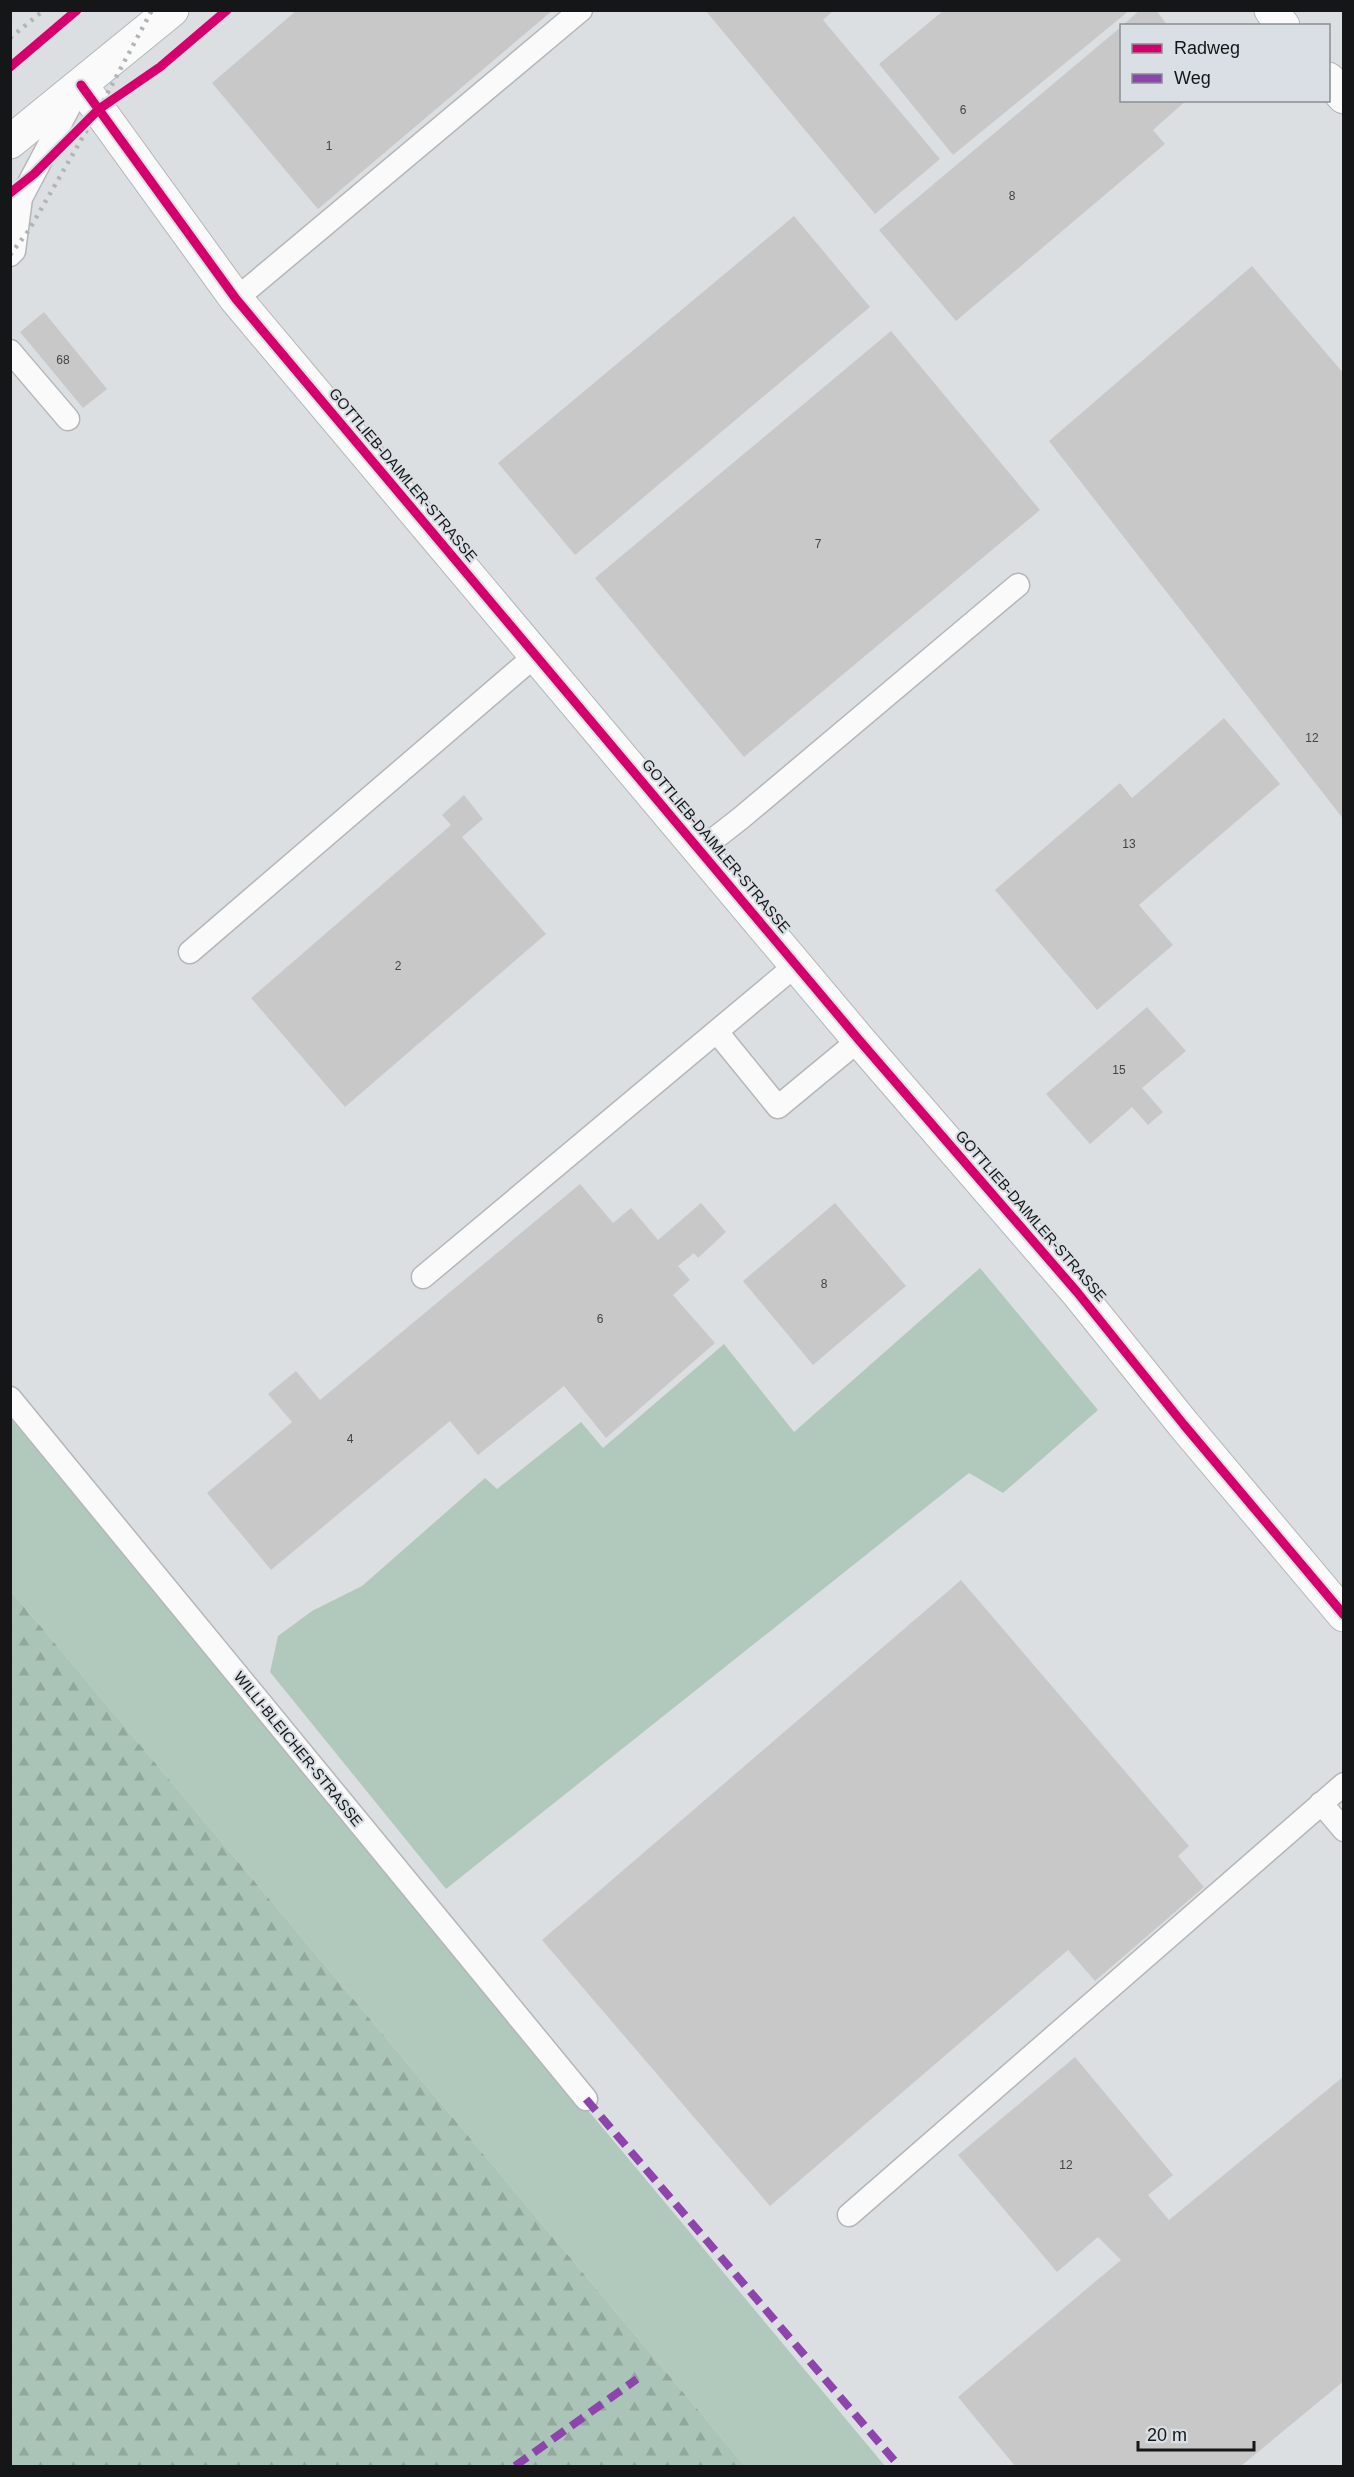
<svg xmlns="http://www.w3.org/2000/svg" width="1354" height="2477" font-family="Arial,sans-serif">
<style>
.grass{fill:#b1c8bd}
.forest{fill:url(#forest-firs)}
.building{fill:#c8c8c9}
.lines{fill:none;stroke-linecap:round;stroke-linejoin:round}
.service-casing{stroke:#b4b6b8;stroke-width:25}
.minor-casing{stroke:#b4b6b8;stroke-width:35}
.service{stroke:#fafafa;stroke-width:22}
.minor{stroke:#fafafa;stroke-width:33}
.rail{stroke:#b2b3b3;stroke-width:4.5;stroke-dasharray:3 6;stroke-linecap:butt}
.quiet{stroke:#8e44ad;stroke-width:8;stroke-dasharray:15 8;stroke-linecap:butt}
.cycleway-casing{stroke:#d9dfe4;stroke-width:13}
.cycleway{stroke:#d6006c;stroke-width:9}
.labels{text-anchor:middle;stroke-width:4.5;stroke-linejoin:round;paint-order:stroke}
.number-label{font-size:12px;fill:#434445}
.street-label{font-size:15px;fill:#141617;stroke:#d9dfe4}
</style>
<defs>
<pattern id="forest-firs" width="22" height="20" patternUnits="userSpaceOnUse" patternTransform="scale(1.5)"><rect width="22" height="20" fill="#abc4b8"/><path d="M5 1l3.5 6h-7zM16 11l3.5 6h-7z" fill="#92a89d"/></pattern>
</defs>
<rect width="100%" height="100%" fill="#dcdfe1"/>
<path class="grass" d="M980,1268l118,142 -95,83 -34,-20 -523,416 -176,-217 8,-36 34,-25 50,-25 123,-108 12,11 84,-67 22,26 121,-104 70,88z
M10,1418l875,1048h-140l-734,-875z"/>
<path class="forest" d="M10,1591h1l734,875h-734z"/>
<path class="building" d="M297,10h256l-235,199 -106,-126z
M705,10h129l-11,10 117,139 -65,55z
M944,10h186l-177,145 -74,-91z
M1140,10h16l12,16h-46z
M1122,26v74h65l-34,30 12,14 -209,177 -77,-91z
M794,216l76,91 -295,248 -77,-92z
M1252,266l92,108v446l-295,-379z
M44,312l63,77 -24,19 -63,-76z
M891,331l149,179 -296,247 -149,-179z
M1224,718l56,66 -141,121 34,40 -76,65 -102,-120 125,-107 12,15z
M464,795l19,24 -21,18 84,97 -201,173 -94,-109 200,-173 -9,-10z
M1147,1007l39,44 -44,37 21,24 -15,13 -16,-18 -42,37 -44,-50z
M580,1184l33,39 18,-15 27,32 43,-37 25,29 -28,26 -4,-5 -16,13 12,14 -17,15 42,48 -109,95 -42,-52 -86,69 -28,-34 -179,149 -64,-77 85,-71 -24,-28 28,-23 24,29z
M835,1203l71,83 -93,79 -70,-84z
M961,1580l228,266 -11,10 26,31 -109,94 -27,-31 -298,256 -228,-266z
M1075,2057l98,118 -25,20 21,25 175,-144v305l-103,85h-226l-57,-69 163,-137 -23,-23 -41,35 -99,-117z"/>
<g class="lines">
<defs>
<path id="service" d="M10,255l4,-4 7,-53 55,-104
M236,299l345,-289
M10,351l58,68
M700,850l41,-32 277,-233
M190,952l346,-297
M717,1032l61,75 81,-67
M423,1277l373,-312
M10,1398l576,701
M1321,1803l23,27
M849,2215l495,-431"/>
<path id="minor" d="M1271,10l12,16
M1328,79l16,18
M81,85l155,214 623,741 218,252 107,133 160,190
M10,142l162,-132"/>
</defs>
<use href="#service" class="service-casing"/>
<use href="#minor" class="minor-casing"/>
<use href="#service" class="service"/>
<use href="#minor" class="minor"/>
<path class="rail" d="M10,38l34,-28
M10,255l19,-25 70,-121 53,-99"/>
<path class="quiet" d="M586,2099l313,367
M515,2466l122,-87"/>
<defs>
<path id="cycleway" d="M10,67l67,-57
M81,85l155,214 623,741 218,252 107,133 160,190
M10,193l24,-19 65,-65 61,-42 67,-57"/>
</defs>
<use href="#cycleway" class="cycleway-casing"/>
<use href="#cycleway" class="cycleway"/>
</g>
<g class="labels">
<g class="number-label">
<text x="963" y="114">6</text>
<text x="329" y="150">1</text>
<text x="1012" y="200">8</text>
<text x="63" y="364">68</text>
<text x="818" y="548">7</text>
<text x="1312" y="742">12</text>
<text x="1129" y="848">13</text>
<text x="398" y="970">2</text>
<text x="1119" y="1074">15</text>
<text x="824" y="1288">8</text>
<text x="600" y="1323">6</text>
<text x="350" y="1443">4</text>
<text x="1066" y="2169">12</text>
</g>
<g class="street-label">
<text transform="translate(403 475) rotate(50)" y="5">GOTTLIEB-DAIMLER-STRASSE</text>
<text transform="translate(716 846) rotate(50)" y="5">GOTTLIEB-DAIMLER-STRASSE</text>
<text transform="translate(1031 1216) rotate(49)" y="5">GOTTLIEB-DAIMLER-STRASSE</text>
<text transform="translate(298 1749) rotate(51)" y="5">WILLI-BLEICHER-STRASSE</text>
</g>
</g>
<rect width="1354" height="2477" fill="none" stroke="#141617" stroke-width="24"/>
<rect x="1120" y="24" width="210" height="78" fill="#d9dfe4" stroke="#8a8f92" stroke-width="1.5"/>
<rect x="1132" y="44" width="30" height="9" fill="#d6006c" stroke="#8a8f92" stroke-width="1.5"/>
<text x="1174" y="54" font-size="18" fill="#141617">Radweg</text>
<rect x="1132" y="74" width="30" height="9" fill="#8e44ad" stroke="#8a8f92" stroke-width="1.5"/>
<text x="1174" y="84" font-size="18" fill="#141617">Weg</text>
<path d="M1138 2441v9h116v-9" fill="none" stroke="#141617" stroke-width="3"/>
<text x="1147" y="2441" font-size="18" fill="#141617" stroke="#d9dfe4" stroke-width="4.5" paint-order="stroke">20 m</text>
</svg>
